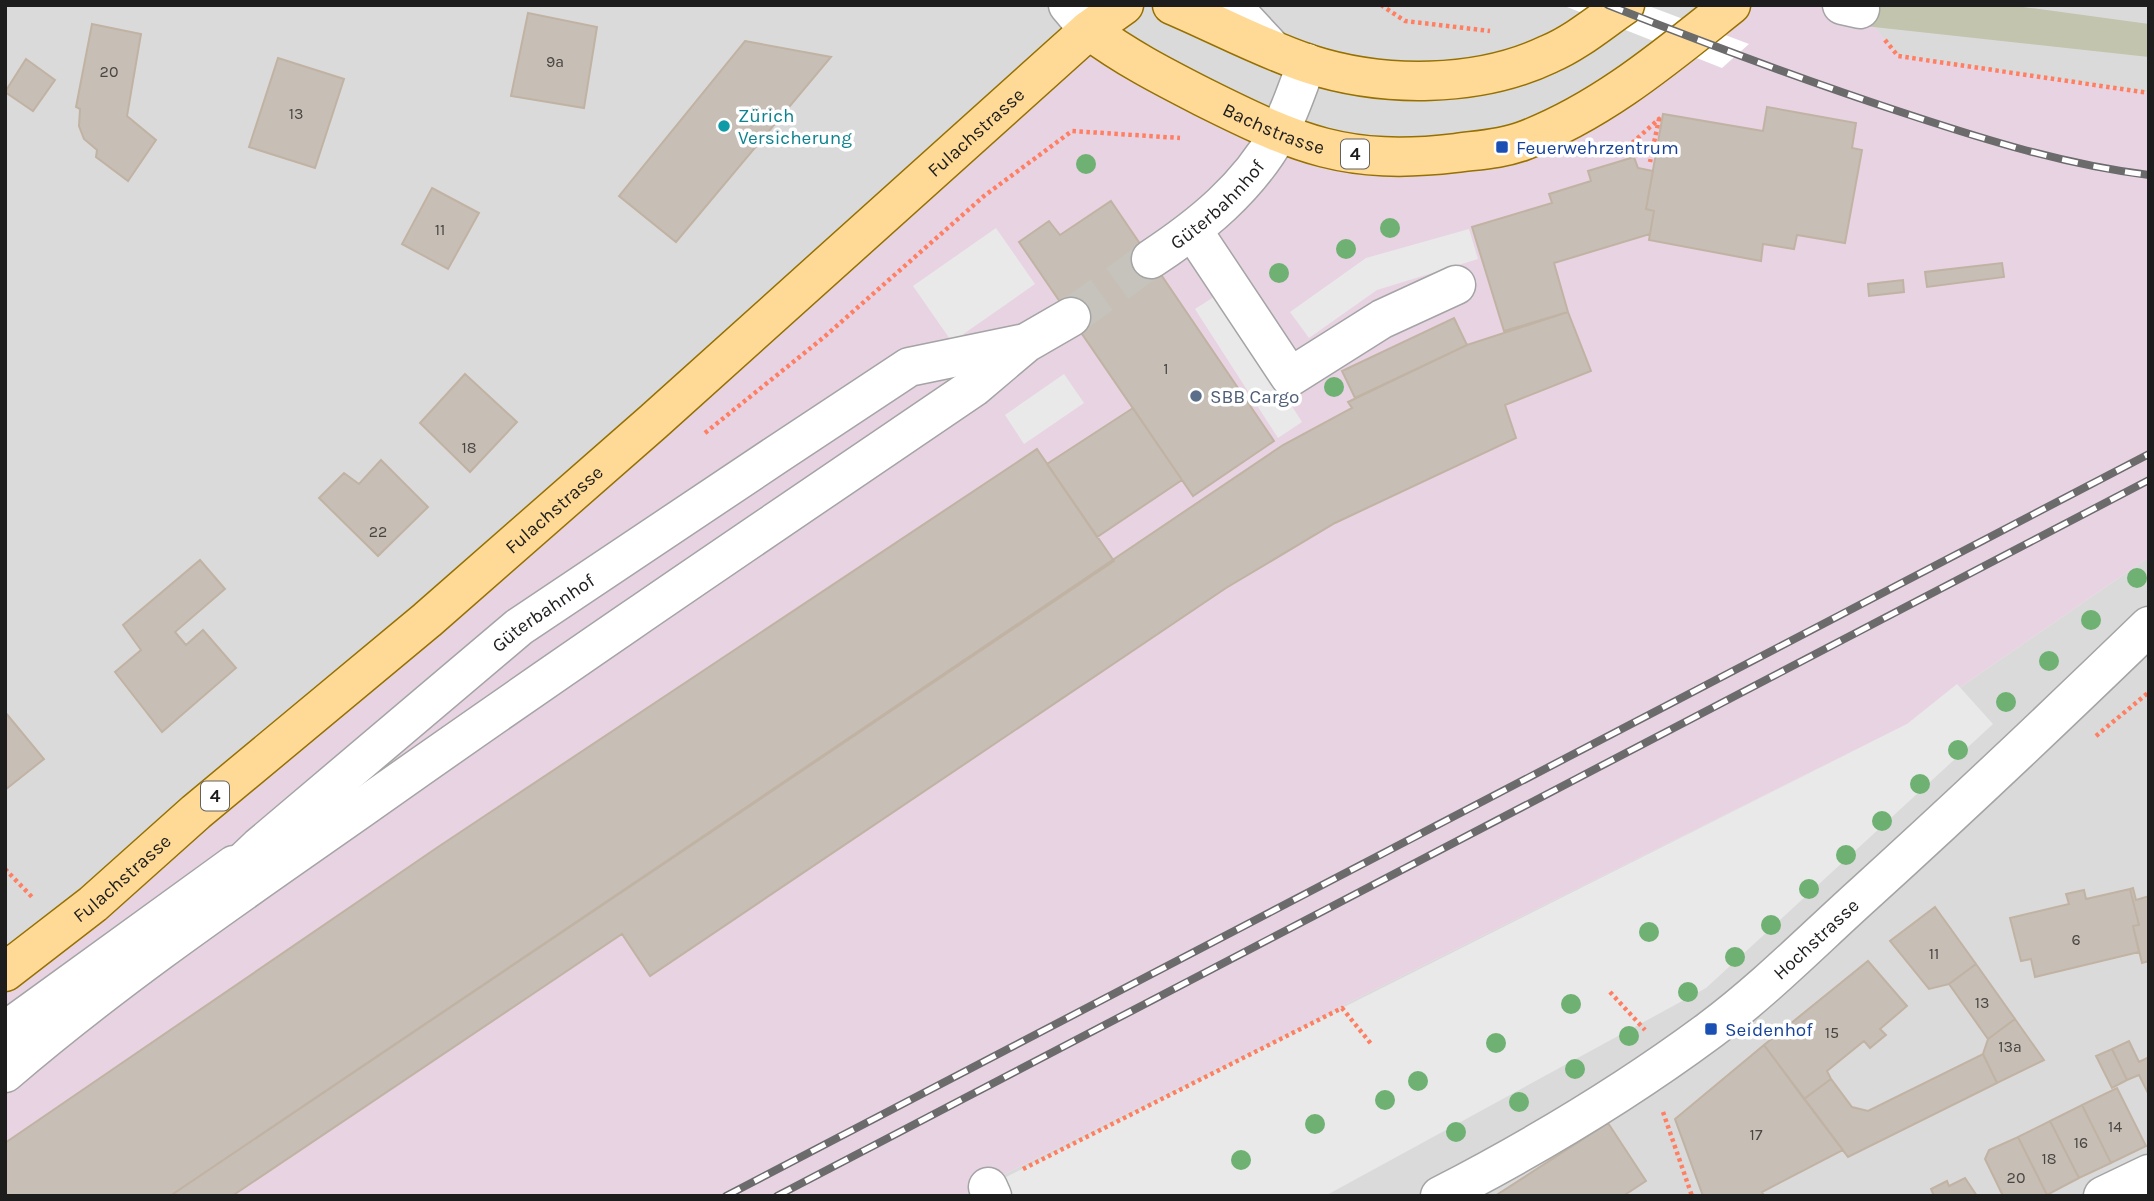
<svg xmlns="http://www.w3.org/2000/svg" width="2154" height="1201" font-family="Karla,sans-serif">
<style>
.residential{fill:#dbdada}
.industrial{fill:#e8d3e3}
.construction{fill:#c2c4ad}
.parking{fill:#e9e9e9}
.pier{fill:#fff}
.building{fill:#c7beb5;stroke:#c1b3a3;stroke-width:2}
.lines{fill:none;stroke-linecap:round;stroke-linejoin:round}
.minor-tunnel{stroke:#c5c3bb;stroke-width:38;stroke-dasharray:38 19;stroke-linecap:butt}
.minor-casing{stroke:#a4a4a4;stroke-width:41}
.major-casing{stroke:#967000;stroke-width:41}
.path{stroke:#ff7f63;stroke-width:4.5;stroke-dasharray:3.5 3.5;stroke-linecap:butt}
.minor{stroke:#fff;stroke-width:38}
.major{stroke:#ffda97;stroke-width:38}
.rail-casing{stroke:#6b6b6b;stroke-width:8}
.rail{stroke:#fff;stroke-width:5;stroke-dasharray:16;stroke-linecap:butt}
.tree{fill:#6eb173}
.culture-dot{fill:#0f9aa8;stroke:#fff;stroke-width:2.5}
.transit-dot{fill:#1a4fb4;stroke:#fff;stroke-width:2.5}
.service-dot{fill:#5c6f8a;stroke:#fff;stroke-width:2.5}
.labels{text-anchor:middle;stroke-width:7;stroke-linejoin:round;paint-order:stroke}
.number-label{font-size:16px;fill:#484543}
.shield{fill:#fff;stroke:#616161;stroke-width:2}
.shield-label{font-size:18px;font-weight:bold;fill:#1d1d1d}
.culture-label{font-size:19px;fill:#0d838f;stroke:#fff;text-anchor:start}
.street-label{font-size:19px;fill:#1d1d1d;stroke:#fff}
.transit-label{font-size:19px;fill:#164399;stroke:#fff;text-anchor:start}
.service-label{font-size:19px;fill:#4e5e75;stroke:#fff;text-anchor:start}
</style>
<rect width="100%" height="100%" fill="#efece2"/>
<path class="residential" d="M5,5h1726l-98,75 -1628,892z
M1842,5h307v88l-251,-37 -38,-46z
M2149,557v639h-1188l946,-472z"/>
<path class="industrial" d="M1731,5h111l18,4 38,47 251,37v464l-242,167 -946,472h-956v-224l1084,-942 189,104 208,16z"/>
<path class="construction" d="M1841,5h168l140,19v33l-312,-34z"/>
<path class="parking" d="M996,228l39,56 -83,58 -39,-56z
M1469,229l9,30 -101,31 -68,48 -19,-26 76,-54z
M1220,293l82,129 -24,16 -83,-129z
M1064,374l20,29 -60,41 -19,-29z
M1957,684l36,40 -287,264 -381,208h-319l-8,-15 909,-457z"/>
<path class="pier" d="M1562,5h84l103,39 -27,24z"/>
<path class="building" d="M528,13l69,14 -13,81 -73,-12z
M92,24l49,10 -14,82 29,24 -28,41 -32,-24 1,-7 -13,-11 -5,-13 1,-17 -4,-2z
M745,41l86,16 -155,185 -57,-46z
M278,58l66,21 -29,89 -66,-21z
M26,59l29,21 -22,31 -28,-19z
M1767,107l89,16 -4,25 10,2 -17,93 -48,-8 -3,14 -31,-5 -2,17 -112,-21 5,-29 -8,-2 17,-95 100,17z
M1634,157l4,11 15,3 -7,38 8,2 -4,23 -96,29 14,49 -64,19 -32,-104 80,-24 -3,-9 42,-13 -3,-10z
M432,188l47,25 -31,56 -46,-25z
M1111,201l163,240 -81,55 -174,-254 30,-21 11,14z
M2002,263l2,14 -77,10 -2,-15z
M1903,280l1,12 -35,4 -1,-12z
M1568,312l23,59 -86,34 11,33 -181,85 -109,65 -576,388 -28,-42 -390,262h-62l1113,-751 69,-37 -4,-6 119,-57z
M1454,318l13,27 -112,53 -13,-27z
M465,374l52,48 -47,50 -50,-49z
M1133,408l49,72 -85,57 -50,-73z
M1037,449l77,112 -944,635h-165v-53l433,-296z
M381,460l47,47 -50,49 -59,-58 25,-25 15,11z
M200,560l25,29 -50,43 11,13 17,-15 33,38 -74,64 -47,-60 26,-22 -18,-25z
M5,712l39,47 -39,31z
M2133,888l3,12 13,-4v65l-7,2 -9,-37 6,-1 -9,-36z
M2130,889l9,36 -6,1 6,26 -104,25 -4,-18 -10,2 -11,-43 59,-14 -3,-10 18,-4 2,9z
M1935,907l41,57 -27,20 -20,5 -39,-48z
M1868,961l39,45 -27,23 6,6 -16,13 -6,-7 -37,30 4,8 -27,20 -40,-54z
M1976,964l39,55 -27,20 -39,-55z
M2015,1019l29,41 -47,23 -14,-29 5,-15z
M2129,1041l10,21 10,-5v38l-10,-20 -12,5 -15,-31z
M1764,1045l79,105 -81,42 2,4h-61l-28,-77z
M2112,1049l15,31 -15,8 -16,-32z
M1983,1054l14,29 -149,74 -44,-58 27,-20 21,28 16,4z
M2117,1088l29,58 -35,17 -29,-58z
M2082,1105l29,58 -32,15 -29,-57z
M2050,1121l29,57 -32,17 -29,-58z
M1608,1123l38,58 -23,15h-128z
M2018,1137l29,58 -3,1h-41l-18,-37 4,-9z
M1965,1178l12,18h-43l-3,-7 16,-8 2,5z"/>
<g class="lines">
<path class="minor-tunnel" d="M1071,317l80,-58"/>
<defs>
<g id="minor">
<path d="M1068,5l21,25"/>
<path d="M1231,5l38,41"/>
<path d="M1842,5l18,4"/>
<path d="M1193,231l97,146 92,-58 74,-34"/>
<path id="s1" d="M1151,259c50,-33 97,-71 127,-125 12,-22 20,-48 29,-71"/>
<path id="s2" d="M218,886l41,-39 260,-220 257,-172 133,-88 111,-23"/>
<path d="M5,1031l229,-166"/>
<path d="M5,1073c112,-96 234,-179 354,-263 203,-144 409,-283 615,-423l52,-44 45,-26"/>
<path d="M988,1187l4,9"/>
<path id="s3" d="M1440,1196c93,-48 185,-103 270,-166 55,-41 103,-90 154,-136 97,-88 191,-177 285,-268"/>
<path d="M2103,1196l46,-22"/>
</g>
<g id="major">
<path d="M1172,5c45,19 91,44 137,59 74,24 169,24 240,-10 28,-12 51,-32 76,-49"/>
<path id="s4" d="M1089,30c36,27 73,46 114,67 94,47 144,69 253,56 23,-3 46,-4 67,-12 78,-29 144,-85 208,-136"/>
<path id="s5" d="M5,972l88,-68 103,-92 231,-192 226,-198 436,-392 35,-25"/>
</g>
</defs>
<use href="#minor" class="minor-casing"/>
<use href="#major" class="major-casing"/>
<path class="path" d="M1381,5l24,16 85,10
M1885,40l13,16 251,37
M1608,145l9,10 10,-2 4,-9 28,-25 -9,43
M705,433l118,-95 161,-142 88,-65 108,7
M2096,736l53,-44
M5,869l27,28
M1610,992l35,38
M1663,1112l29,84
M1023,1169l319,-161 30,37"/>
<use href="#minor" class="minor"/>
<use href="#major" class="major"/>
<defs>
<path id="rail" d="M1608,5c99,39 198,76 299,109 79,26 159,51 242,61
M726,1196l1423,-742
M777,1196l1372,-716"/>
</defs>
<use href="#rail" class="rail-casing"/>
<use href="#rail" class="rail"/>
</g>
<g class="tree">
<circle cx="1086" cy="164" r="10"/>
<circle cx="1390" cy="228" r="10"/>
<circle cx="1346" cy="249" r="10"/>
<circle cx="1279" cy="273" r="10"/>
<circle cx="1334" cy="387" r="10"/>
<circle cx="2137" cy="578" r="10"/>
<circle cx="2091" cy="620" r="10"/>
<circle cx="2049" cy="661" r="10"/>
<circle cx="2006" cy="702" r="10"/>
<circle cx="1958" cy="750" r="10"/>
<circle cx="1920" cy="784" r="10"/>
<circle cx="1882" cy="821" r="10"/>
<circle cx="1846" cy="855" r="10"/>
<circle cx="1809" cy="889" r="10"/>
<circle cx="1771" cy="925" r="10"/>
<circle cx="1649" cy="932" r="10"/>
<circle cx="1735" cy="957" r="10"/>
<circle cx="1688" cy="992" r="10"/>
<circle cx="1571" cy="1004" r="10"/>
<circle cx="1629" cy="1036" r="10"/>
<circle cx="1496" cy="1043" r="10"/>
<circle cx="1575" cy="1069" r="10"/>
<circle cx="1418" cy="1081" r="10"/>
<circle cx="1385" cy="1100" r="10"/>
<circle cx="1519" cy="1102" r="10"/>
<circle cx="1315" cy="1124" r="10"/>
<circle cx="1456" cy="1132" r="10"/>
<circle cx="1241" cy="1160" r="10"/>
</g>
<circle class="culture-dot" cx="724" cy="126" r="7"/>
<g class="transit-dot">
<rect x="1495" y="140" width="14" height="14" rx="3.5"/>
<rect x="1704" y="1022" width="14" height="14" rx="3.5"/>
</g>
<circle class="service-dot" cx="1196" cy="396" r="7"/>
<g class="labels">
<g class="number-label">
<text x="555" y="67">9a</text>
<text x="109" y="77">20</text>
<text x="296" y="119">13</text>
<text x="440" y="235">11</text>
<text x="1166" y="374">1</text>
<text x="469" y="453">18</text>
<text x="378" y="537">22</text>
<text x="2076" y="945">6</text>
<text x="1934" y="959">11</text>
<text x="1982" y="1008">13</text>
<text x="1832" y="1038">15</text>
<text x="2010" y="1052">13a</text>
<text x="2115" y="1132">14</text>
<text x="1756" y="1140">17</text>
<text x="2081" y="1148">16</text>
<text x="2049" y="1164">18</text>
<text x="2016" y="1183">20</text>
</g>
<g class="shield">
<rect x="1341" y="139.5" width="28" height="29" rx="5"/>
<rect x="201" y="781.5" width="28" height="29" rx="5"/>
</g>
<g class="shield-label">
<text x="1355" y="160">4</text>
<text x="215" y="802">4</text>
</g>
<g class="culture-label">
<text x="738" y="122">Zürich<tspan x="738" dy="22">Versicherung</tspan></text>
</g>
<g class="street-label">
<text dy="7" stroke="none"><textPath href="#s4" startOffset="210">Bachstrasse</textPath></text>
<text dy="7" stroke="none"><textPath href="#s5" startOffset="1284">Fulachstrasse</textPath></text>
<text dy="7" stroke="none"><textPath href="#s1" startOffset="86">Güterbahnhof</textPath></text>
<text dy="7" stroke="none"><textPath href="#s5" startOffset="718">Fulachstrasse</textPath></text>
<text dy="7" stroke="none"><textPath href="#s2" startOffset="425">Güterbahnhof</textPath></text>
<text dy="7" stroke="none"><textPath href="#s5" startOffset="150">Fulachstrasse</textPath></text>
<text dy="7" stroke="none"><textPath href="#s3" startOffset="457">Hochstrasse</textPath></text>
</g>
<g class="transit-label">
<text x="1516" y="154">Feuerwehrzentrum</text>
<text x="1725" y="1036">Seidenhof</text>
</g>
<g class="service-label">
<text x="1210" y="403">SBB Cargo</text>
</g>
</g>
<rect width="2154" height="1201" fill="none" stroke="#1d1d1d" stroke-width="14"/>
</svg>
